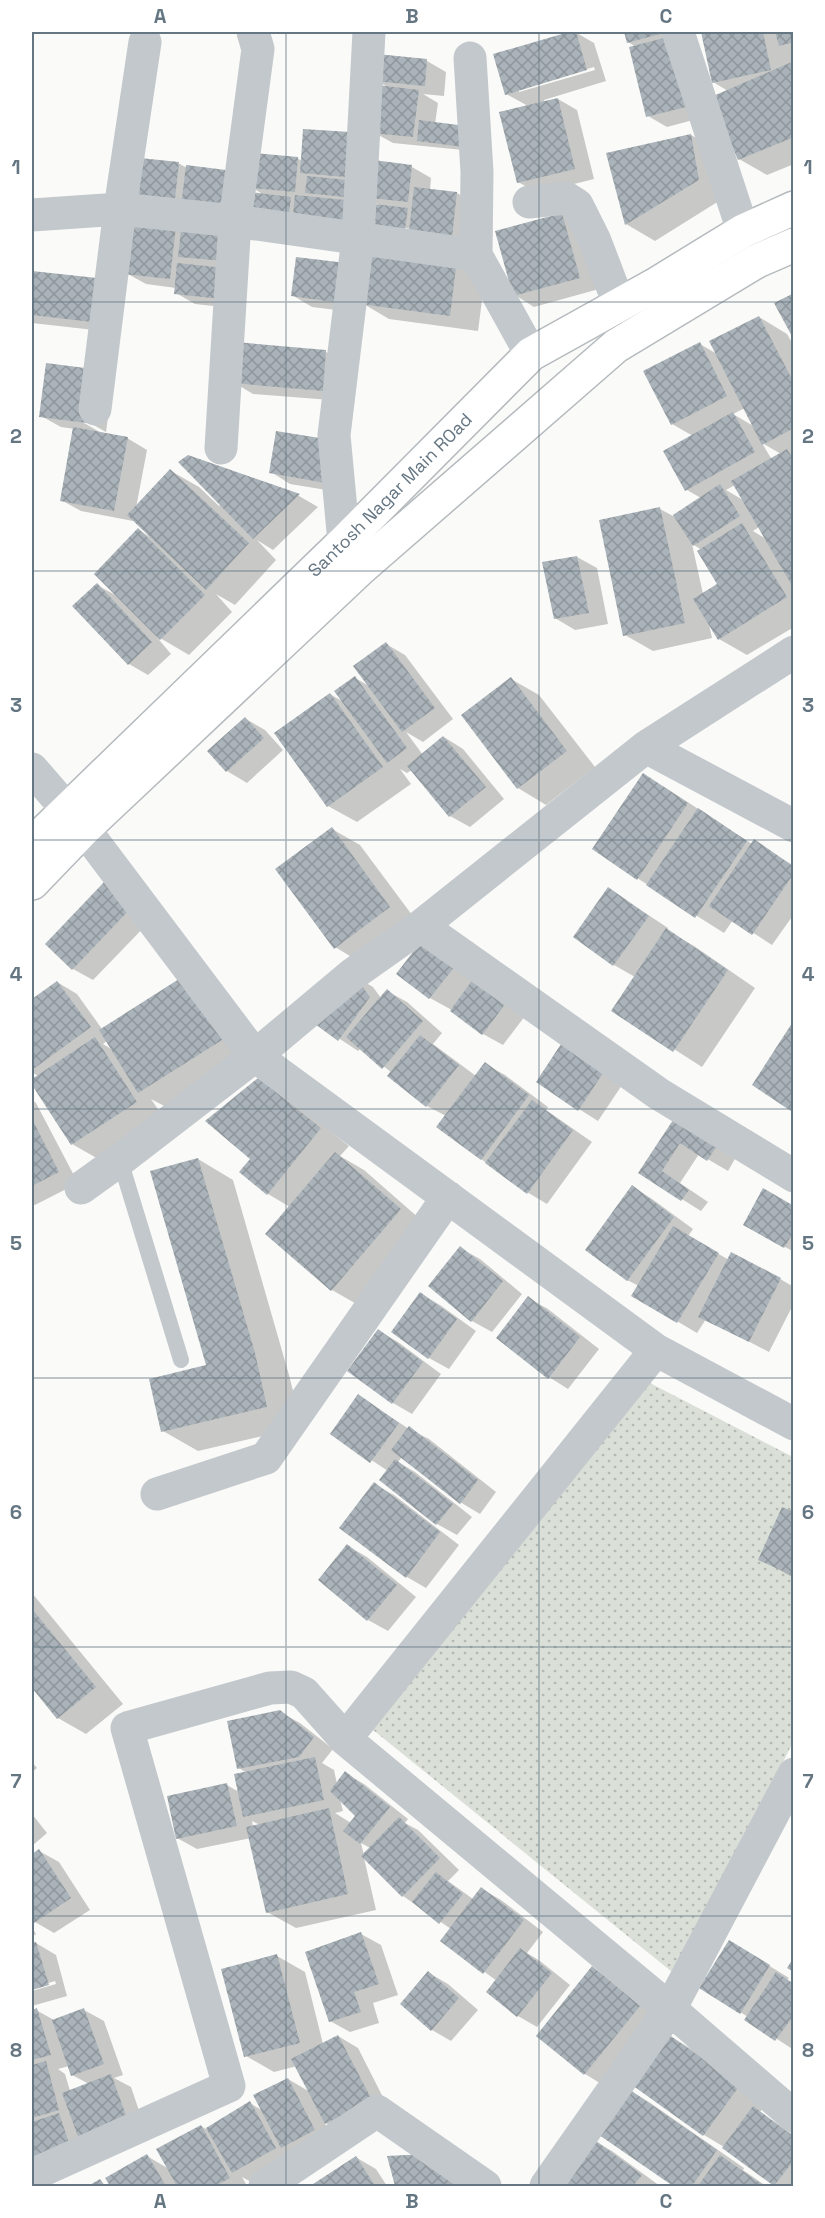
<svg xmlns="http://www.w3.org/2000/svg" width="825" height="2218" font-family="'Space Grotesk',sans-serif">
<style>
.green{fill:url(#green-dots)}
.shadow{fill:#0003;fill-rule:evenodd}
.building{fill:url(#building-cross-hatch)}
.lines{fill:none;stroke-linecap:round;stroke-linejoin:round}
.primary-casing{stroke:#b5babe;stroke-width:36}
.service{stroke:#c3c8cc;stroke-width:16}
.minor{stroke:#c3c8cc;stroke-width:33}
.primary{stroke:#fff;stroke-width:33}
.grid{fill:none;stroke:#657683;stroke-width:1.5;stroke-opacity:0.55}
.labels{text-anchor:middle;stroke-width:6;stroke-linejoin:round;paint-order:stroke}
.street-label{font-size:18px;fill:#657683;stroke:#fff}
.neatline{fill:none;stroke:#657683;stroke-width:2}
.grid-label{font-size:20px;text-anchor:middle;font-weight:bold;fill:#657683}
</style>
<defs>
<pattern id="green-dots" width="8" height="8" patternUnits="userSpaceOnUse" patternTransform="scale(1.5)"><rect width="8" height="8" fill="#dadfd7"/><path d="M2 2h.1M6 6h.1" fill="none" stroke="#b4b9b4" stroke-width="1.8" stroke-linecap="round"/></pattern>
<pattern id="building-cross-hatch" width="8" height="8" patternUnits="userSpaceOnUse" patternTransform="scale(1.5)"><rect width="8" height="8" fill="#aab3b9"/><path d="M0 0l8 8M0 8l8-8" fill="none" stroke="#8e969c"/></pattern>
</defs>
<rect width="100%" height="100%" fill="#fafaf8"/>
<path class="green" d="M648,1382l145,75v285l-116,234 -310,-251z"/>
<path class="shadow" d="M280,32h102v3z
M575,32l19,11 12,38 -62,19 1,2 13,-3 19,11 17,69 -56,14 -20,-11 10,-76 -22,-12 -11,-39zM594,67l1,3 -76,22v-3z
M625,32h62l21,84 -41,11 -19,-11 -12,-69 -8,-5z
M703,32h91v20l-2,-1 2,9v104l-27,11 -28,-16 -11,-68 -15,-9z
M427,61l19,11 -2,24 -21,-2 15,9 -3,21 38,27 -80,-8 -20,-11 16,-44 -13,-8z
M691,135l28,16 8,45 -72,45 -29,-17 -18,-70z
M297,158l5,3h66l44,6 19,11 -1,12 27,3 20,12 -6,43 -325,-36 32,-49 9,5 46,4zM252,188l4,2 10,6 -14,-2zM363,196l18,10 -14,-2zM373,224l40,5v3z
M562,214l19,12 18,63 -65,18 -19,-12z
M132,223l95,12 14,74 -46,-5 -19,-11v-5l-30,-4 -20,-11z
M457,261l28,16 -7,54 -89,-12 -27,-16 -1,10 -49,-6 -20,-12 53,-30z
M32,272l64,7 16,53 -80,-9z
M759,317l28,17 7,12v281l-47,28 -28,-16 -10,-15 3,14 -59,13 -28,-16 35,-126 13,7 28,-18 -14,-8 6,-54 -21,-12 28,-80 17,10zM745,408l10,19 -22,-13zM762,443l19,11 -9,6zM735,485l8,15 -17,-10zM759,527l7,12 -13,-8zM692,544l10,6 17,34 -16,10z
M237,344l89,8 20,11 -3,38 -90,-7 -20,-12z
M113,382l-7,50 -25,-14 -2,2 24,14 24,4 20,12 -11,58 35,-37 28,16 20,19 2,-2 -33,-48 111,40 19,11 -45,43 -16,-10 19,20 -41,45 -19,-11 16,18 -43,43 -34,-20 16,19 -23,21 -19,-11 -32,-79 20,11 22,-66 11,7 -16,-18 -1,2 -52,-10 -20,-11 14,-71 -14,-2 -20,-11z
M277,433l68,60 -55,-9 -19,-12z
M577,557l20,11 11,56 -33,6 -20,-12z
M386,644l19,11 48,64 -30,23 -17,-10 17,23 21,-18 19,12 41,50 -34,28 -20,-11 -38,-46 -5,3 -7,-4 11,15 -54,38 -29,-16 -52,-72 54,-40 15,9 10,-25 16,9z
M511,679l28,16 56,72 -49,38 -28,-17z
M246,719l19,11 18,20 -36,33 -20,-12 -18,-20z
M663,786l89,58 2,-3 40,25v48l-22,31 -39,-25 -9,13 -87,-55z
M332,829l28,16 58,78 -55,41 -28,-17z
M106,882l46,37 -59,61 -20,-11z
M609,889l59,39 -2,2 28,16 61,42 -53,79 -89,-57 22,-33 -21,-12 -39,-29z
M423,941l102,75 -22,29 -20,-11 -33,-25 -20,-11 -32,-25z
M190,973l67,79 -89,56 -17,-9 13,19 -64,42 -28,-16 -40,-62 6,-6 -6,-4v-71l25,-19 20,12 25,35zM108,1040l5,10 -10,-6z
M354,976l19,11 8,11 6,-7 20,11 35,31 -9,11 43,32 9,-12 20,11 43,32 -2,3 46,32 -45,62 -20,-12 -46,-33 -35,-43 -19,-10 -38,-30 3,-3 -31,-25 -3,3 -45,-30z
M564,1043l60,39 -26,39 -19,-12z
M258,1080l28,16 63,50 -9,10 24,14 64,56 -68,80 -28,-16 -42,-83 -22,-13 -27,-22 11,-14z
M32,1100l4,3 42,80 -43,22 -3,-2z
M699,1124l41,26 -12,21 -29,-17 -19,29 28,19 -7,9 -61,-38z
M198,1159l35,21 56,195 13,52 -104,24 -35,-20 44,-65z
M633,1187l19,12 41,30 -5,7 41,24 51,19 14,8v16l-25,49 -63,-33 -9,14 -64,-38 6,-9 -12,-6z
M794,1207v45l-49,-28z
M460,1248l20,11 42,35 -30,38 -20,-11 -42,-35z
M421,1294l19,11 36,26 -27,38 -20,-11 -35,-26z
M528,1298l20,11 51,40 -31,40 -19,-12z
M379,1331l19,11 43,32 -29,40 -19,-11 -44,-33z
M359,1396l50,33 20,10 67,53 -16,22 -20,-12 -58,-45 -4,5 17,10 57,45 -15,18 -20,-11 -56,-44 7,-9 -56,-37z
M374,1484l20,11 65,50 -33,43 -19,-11 -66,-50z
M794,1514v64l-34,-19z
M348,1546l19,11 49,40 -28,34 -20,-11 -48,-40z
M32,1593l91,111 -37,30 -28,-16 -26,-33z
M280,1712l20,11 33,26 -11,14 12,7 3,14 8,-11 19,11 44,35 -3,4 13,7 41,40 -11,11 25,18 9,-10 19,11 42,32 -16,21 13,8 30,24 -33,42 -19,-11 -21,-35 -55,-40 9,-12 -48,-33 -39,-38 12,52 -80,18 -29,-16 -16,-74 -54,11 -20,-11 50,-53 12,7 8,-19 -8,-5zM340,1799l17,17 -6,7 -16,-10 8,-2zM252,1821l8,4 -7,2zM361,1843l9,5 -6,7z
M32,1762l5,6 -5,4z
M32,1814l15,19 -15,13z
M39,1851l20,11 31,48 -36,23 -19,-11 -3,-5v-61z
M32,1927l4,7 -4,3z
M361,1934l20,11 17,50 -25,8 6,20 -29,9 -20,-11z
M36,1943l20,12 11,41 -35,10v-15l24,-7 -1,-3 -23,7v-43z
M749,1953l40,25 -2,2 7,4v66l-48,-31 2,-2 -47,-30z
M277,1956l28,16 18,72 15,-8 20,12 32,63 -44,23 -22,-12 10,19 -81,42 -11,-6 5,9h-135l-5,-7 40,-23 22,13 32,-43 5,3 44,-26 13,8 25,-32 22,13 -13,-26 -23,6 -28,-16z
M593,1968l28,17 47,38 -55,68 -28,-17 -47,-38z
M429,1973l19,11 30,26 -27,31 -19,-11z
M36,2010l18,10 30,-10 20,11 19,54 -9,3 17,9 18,53 -47,17 -70,19v-164zM69,2066l3,9 17,9 -19,7 -5,-17 -7,-5z
M669,2036l28,16 70,50 -7,10 34,23v51h-18l-52,-39 -20,-12 -70,-50z
M621,2085l28,17 95,66 -1,2 23,16h-90l-85,-58z
M593,2140l19,11 48,35h-88l-8,-6z
M389,2157l89,29h-82z
M357,2158l19,11 11,17h-73z"/>
<path class="building" d="M569,32h7l11,38 -82,25 -12,-41z
M624,32h43l-40,11z
M701,32h62l8,38 -59,13z
M775,32h19v10l-15,4z
M672,36l18,70 -44,11 -17,-70z
M377,54l50,5 -2,27 -51,-5z
M794,61v76l-56,23 -27,-63z
M377,85l42,5 -6,47 -42,-4z
M558,98l17,71 -58,14 -18,-71z
M419,120l47,6 -2,21 -47,-6z
M303,129l47,3 -4,45 -46,-4z
M691,134l8,46 -74,45 -19,-72z
M254,153l44,4 -3,35 -44,-4z
M130,157l49,5 -5,46 -49,-6z
M366,159l46,6 -4,37 -46,-5z
M186,165l48,6 -4,42 -49,-6z
M307,176l40,4 -2,17 -40,-4z
M414,187l43,5 -5,45 -43,-5z
M249,192l42,5 -3,26 -42,-5z
M295,195l50,5 -3,29 -50,-5z
M366,203l42,5 -3,21 -42,-4z
M562,213l18,65 -67,18 -18,-65z
M130,221l46,5 -6,53 -46,-5z
M181,230l46,4 -2,27 -47,-4z
M367,247l90,12 -7,57 -90,-12z
M296,257l50,6 -5,40 -50,-7z
M177,263l48,5 -3,31 -48,-5z
M32,271l65,7 -5,44 -60,-7z
M794,293v47l-20,-37z
M759,316l35,67v45l-32,17 -53,-104z
M235,342l91,8 -3,41 -91,-8z
M700,342l27,54 -56,29 -28,-54z
M46,363l47,6 -6,54 -48,-6z
M733,412l22,40 -70,39 -22,-40z
M73,427l55,10 -14,74 -54,-10z
M276,431l56,9 -6,43 -57,-10z
M787,449l7,11v129l-63,-108z
M188,455l112,39 -47,45 -75,-77z
M170,469l79,74 -43,47 -79,-75z
M720,484l20,32 -47,30 -20,-31z
M660,507l25,116 -62,13 -24,-116z
M742,523l45,74 -69,43 -25,-41 24,-15 -20,-33z
M138,528l67,67 -45,45 -66,-66z
M577,556l12,57 -35,6 -12,-57z
M97,583l55,59 -24,23 -56,-59z
M386,642l49,66 -33,24 -49,-66z
M355,676l52,72 -20,15 -53,-72z
M511,677l56,74 -50,38 -56,-74z
M330,693l53,74 -56,40 -53,-74z
M245,717l19,21 -38,34 -19,-21z
M443,736l43,51 -37,30 -42,-51z
M643,773l45,30 -51,77 -45,-31z
M698,808l49,33 -52,77 -49,-33z
M332,827l58,80 -56,42 -59,-80z
M754,839l40,28v6l-42,62 -43,-29z
M106,880l27,26 -61,64 -27,-26z
M608,887l41,29 -36,50 -40,-29z
M666,928l62,42 -55,82 -62,-41z
M423,939l33,26 -27,34 -33,-25z
M190,972l40,63 -92,58 -39,-63z
M353,974l17,23 -32,44 -27,-20z
M473,979l33,24 -24,32 -32,-24z
M57,981l34,46 -59,43v-71z
M387,989l36,32 -41,48 -36,-32z
M794,1020v93l-42,-28z
M420,1035l39,30 -33,42 -39,-31z
M95,1037l42,65 -66,43 -39,-60v-6z
M563,1041l42,29 -27,41 -42,-29z
M485,1062l44,33 -48,65 -45,-33z
M258,1078l63,50 -54,67 -28,-23 11,-13 -45,-38z
M532,1100l41,30 -46,64 -42,-31z
M679,1111l43,27 -15,23 -27,-18 -18,28 27,19 -8,11 -43,-28z
M32,1119l27,53 -27,14z
M335,1152l66,57 -70,82 -66,-57z
M198,1158l57,195 12,54 -106,25 -12,-53 57,-14 -56,-194z
M632,1185l42,32 -47,64 -42,-31z
M763,1188l31,18v25l-10,17 -41,-23z
M673,1226l46,27 -42,70 -46,-27z
M460,1246l43,35 -32,41 -43,-36z
M731,1252l50,26 -32,64 -51,-25z
M420,1292l37,27 -29,40 -37,-27z
M528,1296l52,41 -32,42 -52,-41z
M378,1329l45,33 -31,42 -45,-33z
M358,1394l41,29 -29,40 -40,-29z
M409,1426l69,54 -18,24 -69,-54z
M395,1459l58,45 -17,21 -57,-45z
M374,1482l66,50 -34,46 -67,-50z
M782,1507l12,5v64l-36,-16z
M347,1544l50,41 -30,36 -49,-41z
M32,1609l64,78 -39,32 -25,-31z
M280,1710l34,27 -15,20 -62,12 -10,-48z
M315,1757l9,43 -81,17 -9,-43z
M345,1771l45,36 -30,37 -17,-13 12,-15 -25,-25z
M227,1783l10,43 -61,13 -9,-43z
M329,1808l19,86 -82,19 -20,-86z
M399,1817l41,41 -38,39 -41,-41z
M39,1849l32,49 -37,25 -2,-4v-65z
M436,1872l27,22 -24,30 -27,-22z
M481,1887l43,33 -41,54 -43,-33z
M361,1932l18,52 -25,8 7,20 -32,10 -24,-70z
M729,1940l41,25 -30,49 -41,-26z
M36,1942l13,43 -17,5v-47z
M520,1948l32,25 -35,44 -31,-25z
M277,1954l23,89 -56,14 -23,-88z
M794,1957v15l-7,-4z
M592,1966l48,40 -56,69 -48,-39z
M428,1971l31,27 -28,33 -31,-27z
M776,1972l18,12v31l-19,26 -31,-21z
M37,2008l14,47 -19,5v-50z
M84,2008l20,56 -33,12 -19,-56z
M668,2034l72,51 -37,51 -71,-51z
M338,2035l34,65 -47,24 -34,-65z
M46,2061l13,49 -27,8v-53z
M111,2074l20,55 -49,18 -20,-54z
M288,2078l27,52 -34,18 -28,-53z
M620,2083l97,67 -25,36h-19l-84,-58z
M250,2101l26,47 -44,25 -26,-45z
M753,2106l41,31v23l-20,26 -52,-38z
M59,2113l12,36 -39,14v-41z
M201,2125l29,53 -15,8h-38l-21,-37z
M592,2138l50,37 -9,11h-63l-8,-6z
M147,2154l19,32h-56l-5,-8z
M426,2154l40,32h-71l-8,-30z
M720,2155l44,31h-66z
M356,2156l19,30h-65z
M100,2179l5,7h-17z"/>
<g class="lines">
<defs>
<g id="primary">
<path id="s1" d="M32,844l312,-302 187,-188 124,-69 88,-54 51,-23"/>
<path d="M32,883l52,-54 277,-261 255,-222 141,-85 37,-16"/>
</g>
</defs>
<use href="#primary" class="primary-casing"/>
<path class="service" d="M120,1160l61,200"/>
<path class="minor" d="M678,32l65,199
M470,58l7,114 -1,83 55,99
M529,202l37,-4 11,7 18,36 24,63
M32,215l88,-6 115,12 241,34
M95,409l25,-200 25,-167
M221,448l14,-227 23,-172 -5,-17
M344,542l-10,-107 24,-197 11,-206
M646,747l148,79
M32,769l52,60 171,227 401,294 138,74
M421,926l238,168 135,82
M81,1188l39,-28 135,-104 98,-82 68,-48 225,-179 148,-95
M157,1494l109,-36 182,-261
M345,1739l311,-389
M32,2175l197,-89 -102,-358 143,-40 21,-1 13,6 41,46 325,270 124,107
M265,2186l112,-75 108,75
M546,2186l124,-177 124,-235"/>
<use href="#primary" class="primary"/>
</g>
<path class="grid" d="M286,32v2154M539,32v2154M32,302h762M32,571h762M32,840h762M32,1109h762M32,1378h762M32,1647h762M32,1916h762"/>
<g class="labels">
<g class="street-label">
<text dy="6" stroke="none"><textPath href="#s1" startOffset="500">Santosh Nagar Main ROad</textPath></text>
</g>
</g>
<rect width="825" height="2218" fill="none" stroke="#ffffff" stroke-width="66"/>
<rect x="33" y="33" width="759" height="2152" class="neatline"/>
<g class="grid-label">
<text x="160" y="23">A</text>
<text x="412" y="23">B</text>
<text x="666" y="23">C</text>
<text x="16" y="174">1</text>
<text x="808" y="174">1</text>
<text x="16" y="443">2</text>
<text x="808" y="443">2</text>
<text x="16" y="712">3</text>
<text x="808" y="712">3</text>
<text x="16" y="981">4</text>
<text x="808" y="981">4</text>
<text x="16" y="1250">5</text>
<text x="808" y="1250">5</text>
<text x="16" y="1519">6</text>
<text x="808" y="1519">6</text>
<text x="16" y="1788">7</text>
<text x="808" y="1788">7</text>
<text x="16" y="2057">8</text>
<text x="808" y="2057">8</text>
<text x="160" y="2208">A</text>
<text x="412" y="2208">B</text>
<text x="666" y="2208">C</text>
</g>
</svg>
